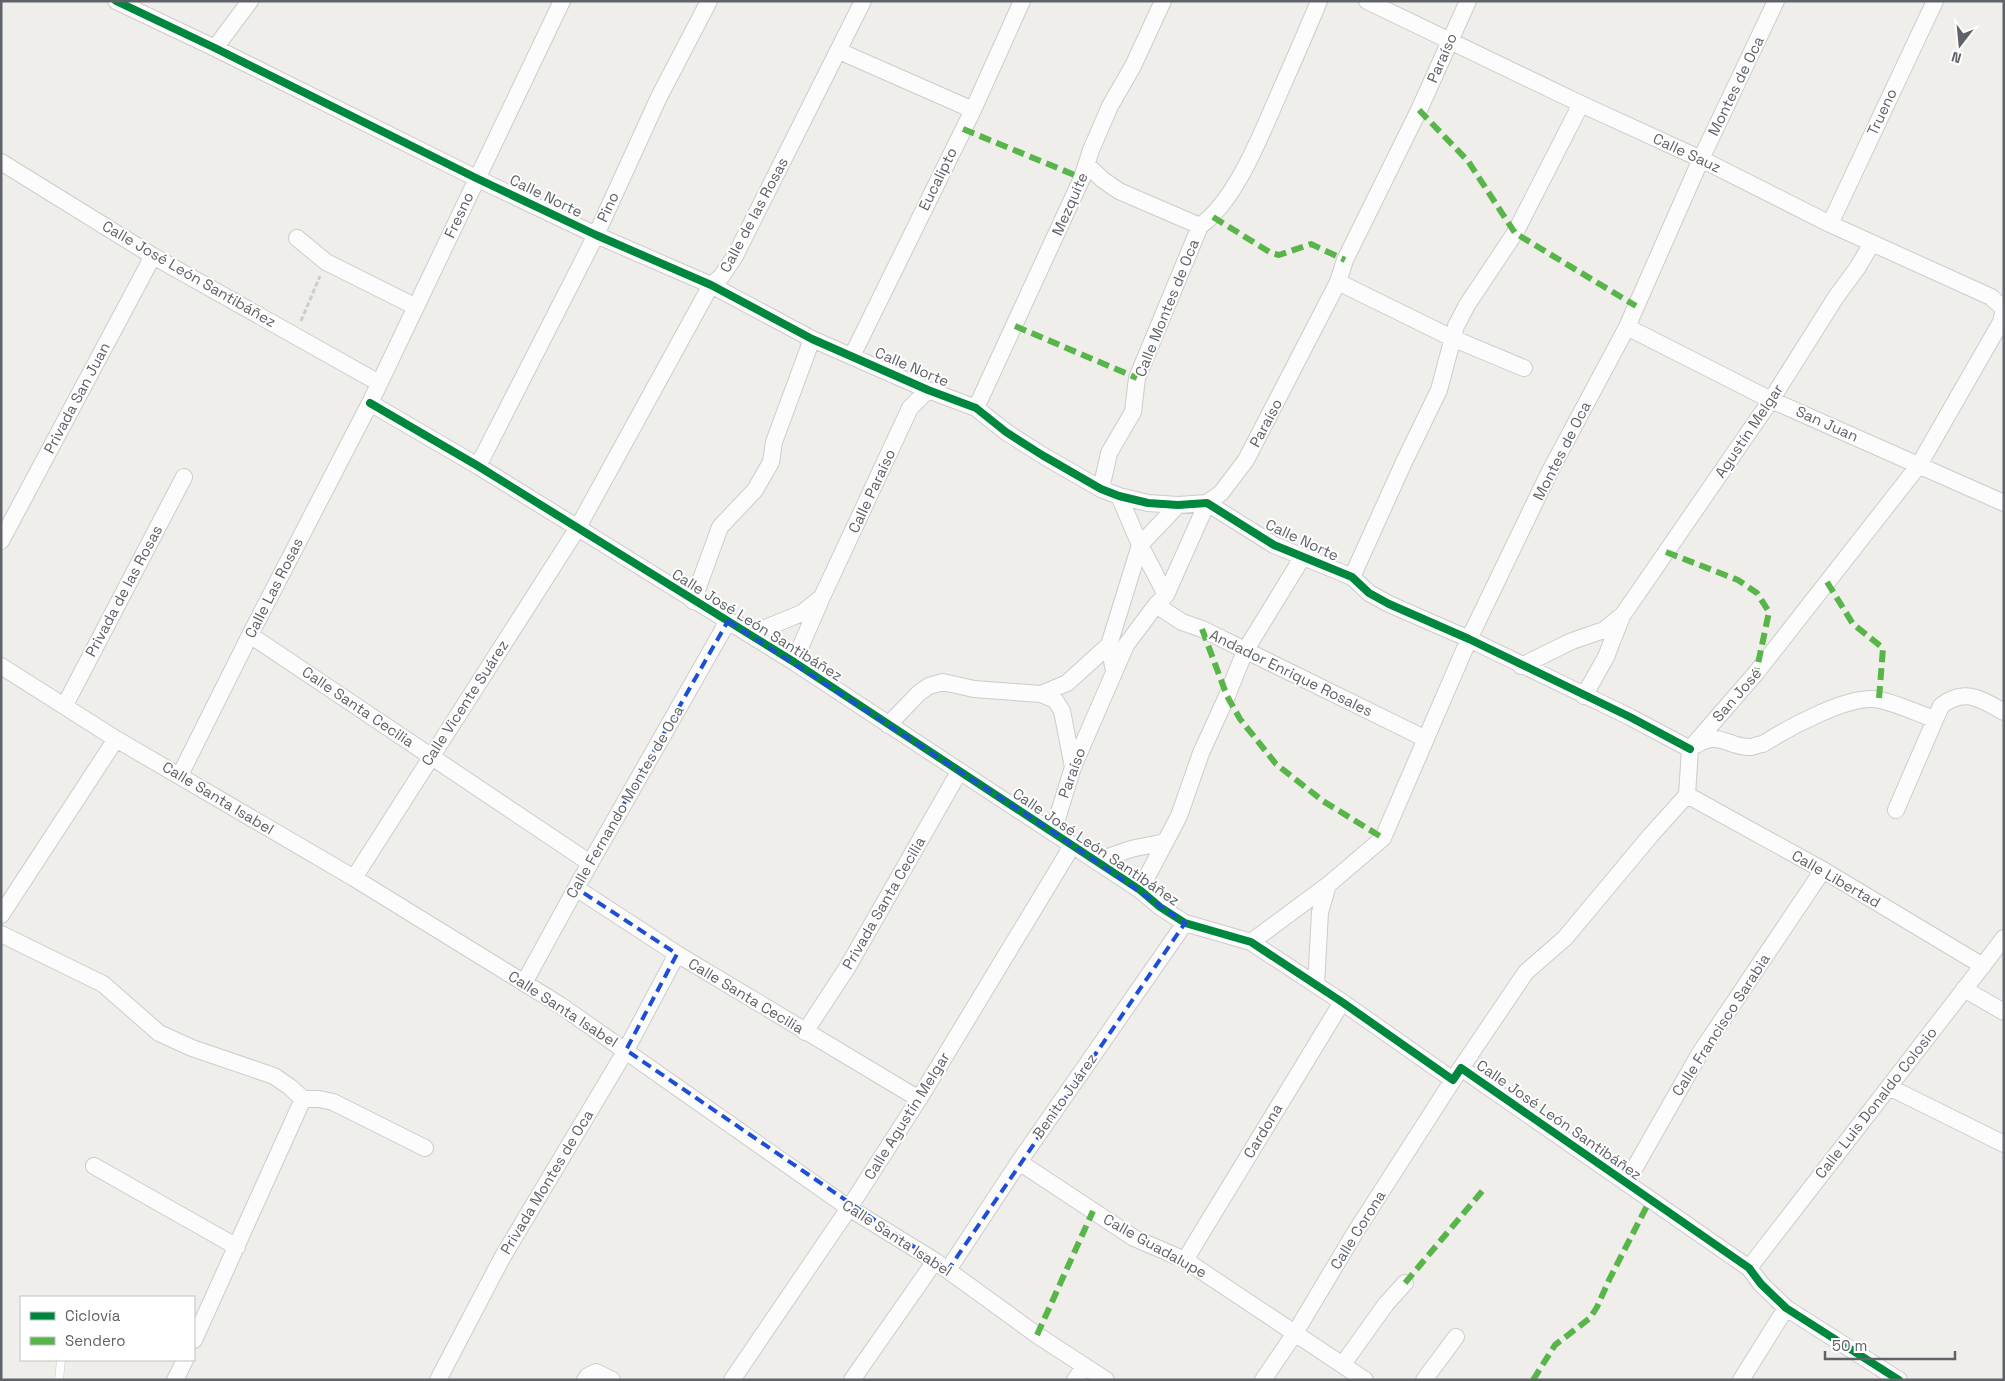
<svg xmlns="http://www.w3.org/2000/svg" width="2005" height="1381" font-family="'Space Grotesk',sans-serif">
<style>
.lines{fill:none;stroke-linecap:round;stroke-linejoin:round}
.service-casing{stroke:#cbcccc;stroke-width:9}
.minor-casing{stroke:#cbcccc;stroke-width:18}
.path{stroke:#cacfcc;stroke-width:3;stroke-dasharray:5 2.5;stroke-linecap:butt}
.service{stroke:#fdfcfc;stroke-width:8}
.minor{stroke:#fdfcfc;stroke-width:16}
.quiet{stroke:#58b549;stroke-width:6;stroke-dasharray:12 6;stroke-linecap:butt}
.cycleway-casing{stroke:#fff;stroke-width:11}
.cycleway{stroke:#00873e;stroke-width:8}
.marked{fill:none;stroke:#1d4ed8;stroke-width:4;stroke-dasharray:10 6;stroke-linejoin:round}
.labels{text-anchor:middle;stroke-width:4;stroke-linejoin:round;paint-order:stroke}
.street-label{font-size:15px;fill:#5f6368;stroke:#fff}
</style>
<rect width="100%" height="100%" fill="#efeeea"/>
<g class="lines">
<defs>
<path id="service" d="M59,1380l2,-20"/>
<path id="minor" d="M116,1l99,47 261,130 120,57 115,50 101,54 116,51 48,18 30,24 36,23 59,34 18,7 29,7 30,2 29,-2 67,42 78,32 17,16 20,11 80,35 161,78 60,32
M1367,1l214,103 120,55 129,65 161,73 13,12
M215,48l35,-47
M839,51l134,59
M1,162l152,94 226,127
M1087,165l16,15 16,11 81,35
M1830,224l105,-223
M297,238l29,24 90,45
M1338,282l114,56 72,30
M1627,327l144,73 233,103
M852,356l121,-246 49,-109
M370,403l108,63 316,196 346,228 20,17 25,16 66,19 91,60 111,78 8,-12 288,200 12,16 25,24 113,72
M976,408l106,-230 9,-28 19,-44 23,-40 30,-65
M478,466l118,-231 63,-138 50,-96
M1101,489l8,-36 24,-41 4,-34 63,-152c36,-26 60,-89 78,-130 14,-32 28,-63 41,-95
M1119,496l21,49 26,50
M1,541l152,-285
M1352,577l52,-115 35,-72 17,-64 11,-21 48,-72 66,-129
M693,601l27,-74 35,-37 16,-28 3,-20 38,-103
M1156,605l26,17 20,7 224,110
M250,635l340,228
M794,662l28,-65 88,-189 18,-18
M1,666l115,73 238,139 206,127 289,203 86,53 102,74 69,45
M1521,666l51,-25 32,-11 16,-13
M1114,671l-5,-26 31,-100 38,-40
M1041,694l26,-11 42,-38
M1584,696l22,-39 16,-41 149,-216 65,-103 22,-30 14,-24
M65,705l119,-228
M888,725l31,-32 10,-7 14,-4 31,7 67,5 14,6 7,11 11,56
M1696,745c23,-15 33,3 55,2 4,-1 9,-3 12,-3 25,-16 88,-51 117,-44 18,4 37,13 54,19
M180,775l70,-140 120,-232 192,-402
M1687,795l136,75 160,96
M1896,810l45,-104c23,-19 40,-7 63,6
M1053,832l20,-65 53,-122 30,-40 10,-10 41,-92 14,-10 25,-33 92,-178 7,-22 74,-150 49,-109
M1096,861l35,-12 34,-7
M354,878l223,-349 134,-244 10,-8 14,-21 128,-255
M576,888l101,66 242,145
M1140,890l39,-74 22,-63 26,-57 18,-45 57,-93
M1,915l115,-176
M1,934l102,50 56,49 33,15 82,28 16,11 13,12h16l14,3 92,46
M1251,942l77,-57 55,-47 86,-199 81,-168 77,-144 74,-168 75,-158
M524,983l52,-95 152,-267 23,8h12l39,-16 20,-16
M1316,985l4,-73 8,-27
M1964,989l40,23
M805,1032l42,-64 112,-196
M1461,1068l65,-96 39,-34 86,-103 36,-40 3,-46 66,-76 163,-208 82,-143 3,-13
M1889,1087l115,57
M1019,1162l115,76 51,22 180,120
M94,1166l143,81
M1626,1183l74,-130 123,-183
M1185,1260l157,-258
M1749,1268l255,-330
M948,1270l71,-108 166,-239
M194,1340l109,-241
M1343,1364l43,-60 19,-21
M175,1380l10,-20
M438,1380l64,-122 124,-208 51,-96
M585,1380l3,-4 8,-4 16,8
M732,1380l117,-172 70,-109 153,-253
M852,1380l83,-119
M1075,1380l10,-14
M1263,1380l32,-47 61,-102 97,-151
M1424,1380l32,-43
M1741,1380l45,-72"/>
</defs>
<use href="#service" class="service-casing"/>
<use href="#minor" class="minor-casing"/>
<path class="path" d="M301,321l19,-45"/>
<use href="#service" class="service"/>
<use href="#minor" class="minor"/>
<path class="quiet" d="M1419,110l49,51 47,72 121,73
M963,129l119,49
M1213,217l58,36 8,2 32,-11 34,16
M1015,326l122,52
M1666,552l72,28 19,13 12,19 -13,61
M1827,582l26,42 30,24 -4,51
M1202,629l25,67 13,23 36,45 47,37 60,37
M1405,1283l79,-94
M1037,1335l56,-124
M1533,1380l22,-35 35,-27 7,-11 12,-27 41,-80"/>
<defs>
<path id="cycleway" d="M116,1l99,47 261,130 120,57 115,50 101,54 116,51 48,18 30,24 36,23 59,34 18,7 29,7 30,2 29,-2 67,42 78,32 17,16 20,11 80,35 161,78 60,32
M370,403l108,63 316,196 346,228 20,17 25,16 66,19 91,60 111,78 8,-12 288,200 12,16 25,24 113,72"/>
</defs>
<use href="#cycleway" class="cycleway-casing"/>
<use href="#cycleway" class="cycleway"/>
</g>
<path class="marked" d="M728,621l325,211 132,91 -237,347 -322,-220 51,-96 -101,-66z"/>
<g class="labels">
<g class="street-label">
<text transform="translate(1442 58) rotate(-66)" y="5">Paraíso</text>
<text transform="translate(1736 86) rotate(-64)" y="5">Montes de Oca</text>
<text transform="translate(1882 112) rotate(-65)" y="5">Trueno</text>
<text transform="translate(1687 153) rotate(25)" y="5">Calle Sauz</text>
<text transform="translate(938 179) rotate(-64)" y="5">Eucalipto</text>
<text transform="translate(546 196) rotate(26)" y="5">Calle Norte</text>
<text transform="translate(1070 204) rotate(-66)" y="5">Mezquite</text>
<text transform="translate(608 207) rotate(-65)" y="5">Pino</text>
<text transform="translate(459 215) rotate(-65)" y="5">Fresno</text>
<text transform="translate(754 215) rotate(-62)" y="5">Calle de las Rosas</text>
<text transform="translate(189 274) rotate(30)" y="5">Calle José León Santibáñez</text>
<text transform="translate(1167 308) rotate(-68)" y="5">Calle Montes de Oca</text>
<text transform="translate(912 367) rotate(23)" y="5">Calle Norte</text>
<text transform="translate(77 398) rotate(-62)" y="5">Privada San Juan</text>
<text transform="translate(1266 423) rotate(-62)" y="5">Paraíso</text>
<text transform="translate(1827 424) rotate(24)" y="5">San Juan</text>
<text transform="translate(1749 431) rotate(-56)" y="5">Agustín Melgar</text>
<text transform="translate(1562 451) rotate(-63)" y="5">Montes de Oca</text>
<text transform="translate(872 491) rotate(-65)" y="5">Calle Paraíso</text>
<text transform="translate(1302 540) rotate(25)" y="5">Calle Norte</text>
<text transform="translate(274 588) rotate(-63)" y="5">Calle Las Rosas</text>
<text transform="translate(124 591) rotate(-62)" y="5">Privada de las Rosas</text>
<text transform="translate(757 625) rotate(32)" y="5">Calle José León Santibáñez</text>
<text transform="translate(1291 673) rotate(26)" y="5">Andador Enrique Rosales</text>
<text transform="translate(1737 695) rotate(-49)" y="5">San José</text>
<text transform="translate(465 703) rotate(-57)" y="5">Calle Vicente Suárez</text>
<text transform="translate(358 707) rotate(34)" y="5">Calle Santa Cecilia</text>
<text transform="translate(1072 773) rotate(-70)" y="5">Paraíso</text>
<text transform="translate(218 798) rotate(31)" y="5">Calle Santa Isabel</text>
<text transform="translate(625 802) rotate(-60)" y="5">Calle Fernando Montes de Oca</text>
<text transform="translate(1096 847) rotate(34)" y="5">Calle José León Santibáñez</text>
<text transform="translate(1836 879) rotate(30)" y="5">Calle Libertad</text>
<text transform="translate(884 903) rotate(-60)" y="5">Privada Santa Cecilia</text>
<text transform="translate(746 996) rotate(31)" y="5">Calle Santa Cecilia</text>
<text transform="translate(563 1009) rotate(33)" y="5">Calle Santa Isabel</text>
<text transform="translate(1721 1025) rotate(-57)" y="5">Calle Francisco Sarabia</text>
<text transform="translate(1065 1096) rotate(-55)" y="5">Benito Juárez</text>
<text transform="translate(1876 1103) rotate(-52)" y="5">Calle Luis Donaldo Colosio</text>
<text transform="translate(907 1116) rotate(-58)" y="5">Calle Agustín Melgar</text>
<text transform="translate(1559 1120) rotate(35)" y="5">Calle José León Santibáñez</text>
<text transform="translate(1263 1131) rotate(-59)" y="5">Cardona</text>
<text transform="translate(547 1182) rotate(-59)" y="5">Privada Montes de Oca</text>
<text transform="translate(1358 1230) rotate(-58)" y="5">Calle Corona</text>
<text transform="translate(897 1238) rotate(33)" y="5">Calle Santa Isabel</text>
<text transform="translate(1155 1246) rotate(29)" y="5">Calle Guadalupe</text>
</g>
</g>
<rect width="2005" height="1381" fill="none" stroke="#5f6368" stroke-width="5"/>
<rect x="20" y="1296" width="175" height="65" fill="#ffffff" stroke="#bfc1c3"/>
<rect x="30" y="1312" width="25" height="8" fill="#00873e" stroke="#bfc1c3"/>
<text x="65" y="1321" font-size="15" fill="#5f6368">Ciclovía</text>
<rect x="30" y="1337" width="25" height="8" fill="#58b549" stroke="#bfc1c3"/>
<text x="65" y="1346" font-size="15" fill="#5f6368">Sendero</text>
<g transform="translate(1960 45) rotate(196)" stroke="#ffffff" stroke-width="4" paint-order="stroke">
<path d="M0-4L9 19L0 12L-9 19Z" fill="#5f6368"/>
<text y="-8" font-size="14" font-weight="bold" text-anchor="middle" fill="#5f6368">N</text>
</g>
<path d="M1825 1351v8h130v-8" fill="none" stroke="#5f6368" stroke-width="2.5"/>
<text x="1832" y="1351" font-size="15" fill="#5f6368" stroke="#ffffff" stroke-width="4" paint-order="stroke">50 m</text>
</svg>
